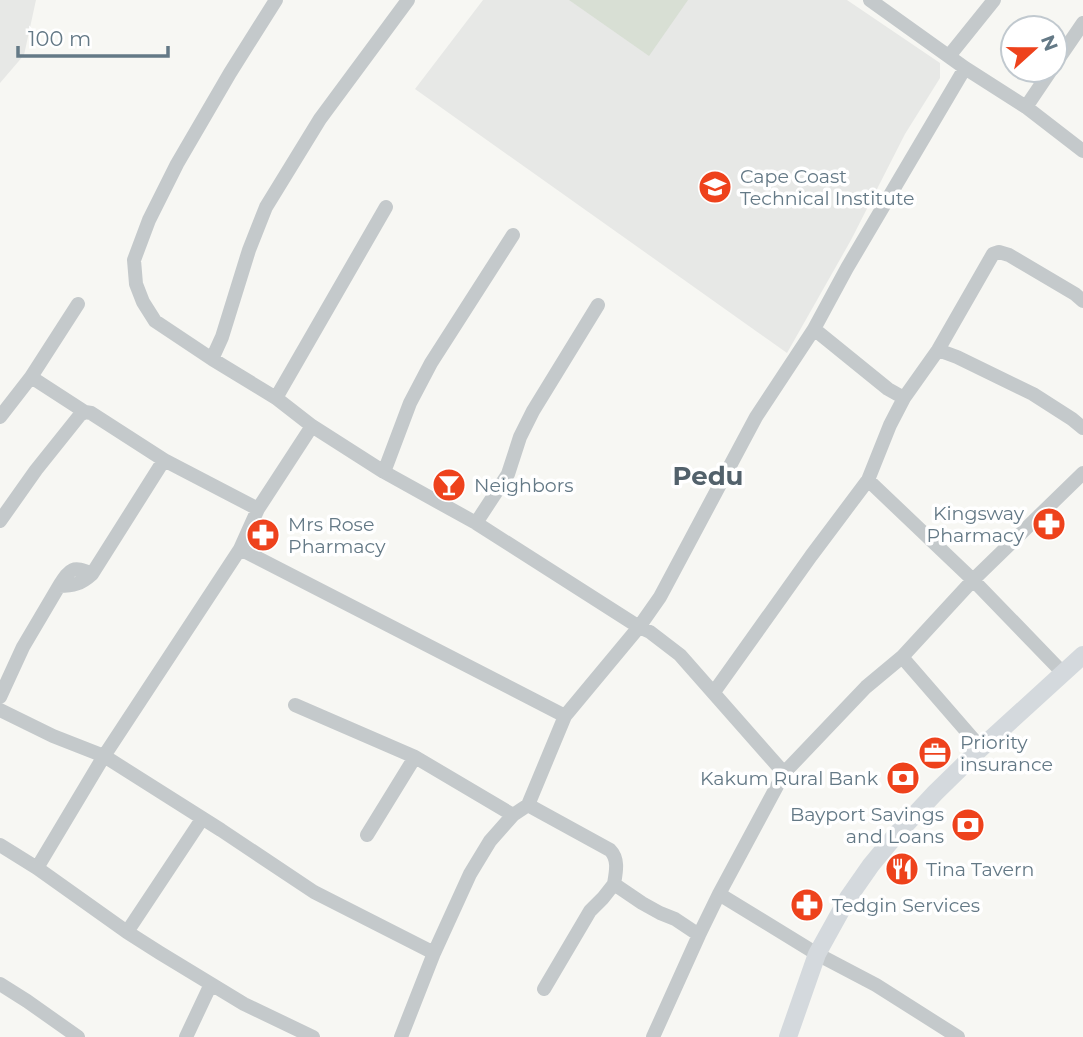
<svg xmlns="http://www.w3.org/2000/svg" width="1083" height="1037" font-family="Montserrat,sans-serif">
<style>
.built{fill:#e7e8e6}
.green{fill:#d8dfd4}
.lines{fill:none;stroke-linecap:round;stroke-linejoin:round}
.minor{stroke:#c4c9cb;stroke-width:14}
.major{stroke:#d4d9dd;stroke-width:18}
.labels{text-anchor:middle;stroke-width:7;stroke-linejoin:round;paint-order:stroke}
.poi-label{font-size:19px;fill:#647986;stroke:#fff;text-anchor:start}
.district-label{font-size:26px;font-weight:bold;fill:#52616b;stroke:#fff}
</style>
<rect width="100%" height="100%" fill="#f7f7f3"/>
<path class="built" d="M0,0h36l-12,55 -24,28z
M483,0h364l93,63v15l-35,56 -54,106 -64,113 -372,-264z"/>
<path class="green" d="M569,0h119l-39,56z"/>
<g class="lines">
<path class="minor" d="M276,0l-46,73 -53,91 -28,56 -15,40 2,24 7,18 12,19 57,38 64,39 36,28 72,46 92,51 163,104 21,-30 96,-180 58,-88
M870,0l95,68 61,39 57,44
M949,56l45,-56
M1055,64l28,-41
M1026,107l25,-37
M938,350l19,7 76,37 39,25 11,9
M212,359l10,-22 27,-87 17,-43 54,-88 88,-119
M31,377l54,35
M276,398l110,-191
M904,398l34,-48 55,-96 6,-2 10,3 66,39 8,7
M0,417l31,-40 47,-73
M384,472l26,-69 21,-40 82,-128
M868,480l105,100 110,-107
M0,521l36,-51 44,-55 5,-3 6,1 73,47
M476,523l32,-49 12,-37 13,-26 65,-106
M240,549l325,167
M59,586c11,-17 13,-21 33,-12
M902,657l71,-77 90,93
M714,692l97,-136 57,-76 22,-55 14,-27 -16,-9 -74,-60 33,-61 118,-200
M0,697l23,-50 36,-61c14,0 22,-2 33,-12l72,-114 94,49
M295,705l120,52
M0,710l53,26 51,20 117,74 93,62 120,61
M528,805l82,45c9,9 6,22 4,34
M367,835l48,-78 98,58
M0,845l37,23 90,64 33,21 84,51 69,33
M37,868l67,-112 136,-207 18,-40 54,-83
M719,894l98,60 59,31 82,52
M127,932l75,-113
M0,984l27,17 51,36
M544,989l46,-78 13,-13 11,-14 28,19 18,10 15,6 24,16 20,-41 65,-121 82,-86 36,-30 79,91
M186,1037l25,-53
M401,1037l33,-84 36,-79 20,-33 23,-26 15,-10 37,-89 74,-89 11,5 30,23 104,118
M653,1037l46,-102"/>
<path class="major" d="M788,1037l29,-83 31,-56 23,-33 24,-29 40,-43 46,-45 102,-93"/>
</g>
<defs>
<symbol id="school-disc" viewBox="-11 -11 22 22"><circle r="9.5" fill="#ee421c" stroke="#fff"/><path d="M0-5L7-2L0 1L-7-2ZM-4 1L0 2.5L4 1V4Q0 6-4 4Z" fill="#fff"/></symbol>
<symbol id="bar-disc" viewBox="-11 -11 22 22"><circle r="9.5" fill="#ee421c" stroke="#fff"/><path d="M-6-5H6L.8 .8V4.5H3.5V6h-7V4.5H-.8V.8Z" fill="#fff"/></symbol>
<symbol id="pharmacy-disc" viewBox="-11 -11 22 22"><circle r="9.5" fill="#ee421c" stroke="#fff"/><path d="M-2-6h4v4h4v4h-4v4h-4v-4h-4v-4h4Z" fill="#fff"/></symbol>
<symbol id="office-disc" viewBox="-11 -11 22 22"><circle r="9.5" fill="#ee421c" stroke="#fff"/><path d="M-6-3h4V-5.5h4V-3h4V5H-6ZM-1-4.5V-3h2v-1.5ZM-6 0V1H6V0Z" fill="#fff"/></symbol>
<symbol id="bank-disc" viewBox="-11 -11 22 22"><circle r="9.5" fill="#ee421c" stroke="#fff"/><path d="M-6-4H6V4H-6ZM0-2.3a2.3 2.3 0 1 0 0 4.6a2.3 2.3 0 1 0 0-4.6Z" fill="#fff"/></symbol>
<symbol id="restaurant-disc" viewBox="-11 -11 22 22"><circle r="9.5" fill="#ee421c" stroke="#fff"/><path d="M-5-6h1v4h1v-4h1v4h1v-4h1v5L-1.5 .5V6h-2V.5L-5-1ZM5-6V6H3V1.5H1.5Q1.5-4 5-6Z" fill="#fff"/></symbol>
</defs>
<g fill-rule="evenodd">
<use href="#school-disc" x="696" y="168" width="38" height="38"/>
<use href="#bar-disc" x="430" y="466" width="38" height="38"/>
<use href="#pharmacy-disc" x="1030" y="505" width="38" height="38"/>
<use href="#pharmacy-disc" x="244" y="516" width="38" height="38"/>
<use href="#office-disc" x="916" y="734" width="38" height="38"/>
<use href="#bank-disc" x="884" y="759" width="38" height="38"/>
<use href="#bank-disc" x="949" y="806" width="38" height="38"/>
<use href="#restaurant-disc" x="883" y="850" width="38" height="38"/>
<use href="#pharmacy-disc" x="788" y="886" width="38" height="38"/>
</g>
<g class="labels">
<g class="poi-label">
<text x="740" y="183">Cape Coast<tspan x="740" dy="22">Technical Institute</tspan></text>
<text x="474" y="492">Neighbors</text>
<text x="1024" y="520" text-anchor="end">Kingsway<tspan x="1024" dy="22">Pharmacy</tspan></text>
<text x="288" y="531">Mrs Rose<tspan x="288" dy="22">Pharmacy</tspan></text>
<text x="960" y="749">Priority<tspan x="960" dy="22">insurance</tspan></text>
<text x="878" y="785" text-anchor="end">Kakum Rural Bank</text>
<text x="944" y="821" text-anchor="end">Bayport Savings<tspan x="944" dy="22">and Loans</tspan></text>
<text x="926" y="876">Tina Tavern</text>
<text x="832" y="912">Tedgin Services</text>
</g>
<g class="district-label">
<text x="708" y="485">Pedu</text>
</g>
</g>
<g transform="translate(1034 49) rotate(69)"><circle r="33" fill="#ffffff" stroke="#c1c9cf" stroke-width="2"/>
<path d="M0-5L12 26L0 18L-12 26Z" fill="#ee421c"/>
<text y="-10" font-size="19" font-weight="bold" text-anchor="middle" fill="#647986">N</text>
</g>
<path d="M18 46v10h150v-10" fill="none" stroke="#647986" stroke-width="3.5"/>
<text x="28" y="46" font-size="21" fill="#647986" stroke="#ffffff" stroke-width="5" paint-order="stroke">100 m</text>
</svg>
